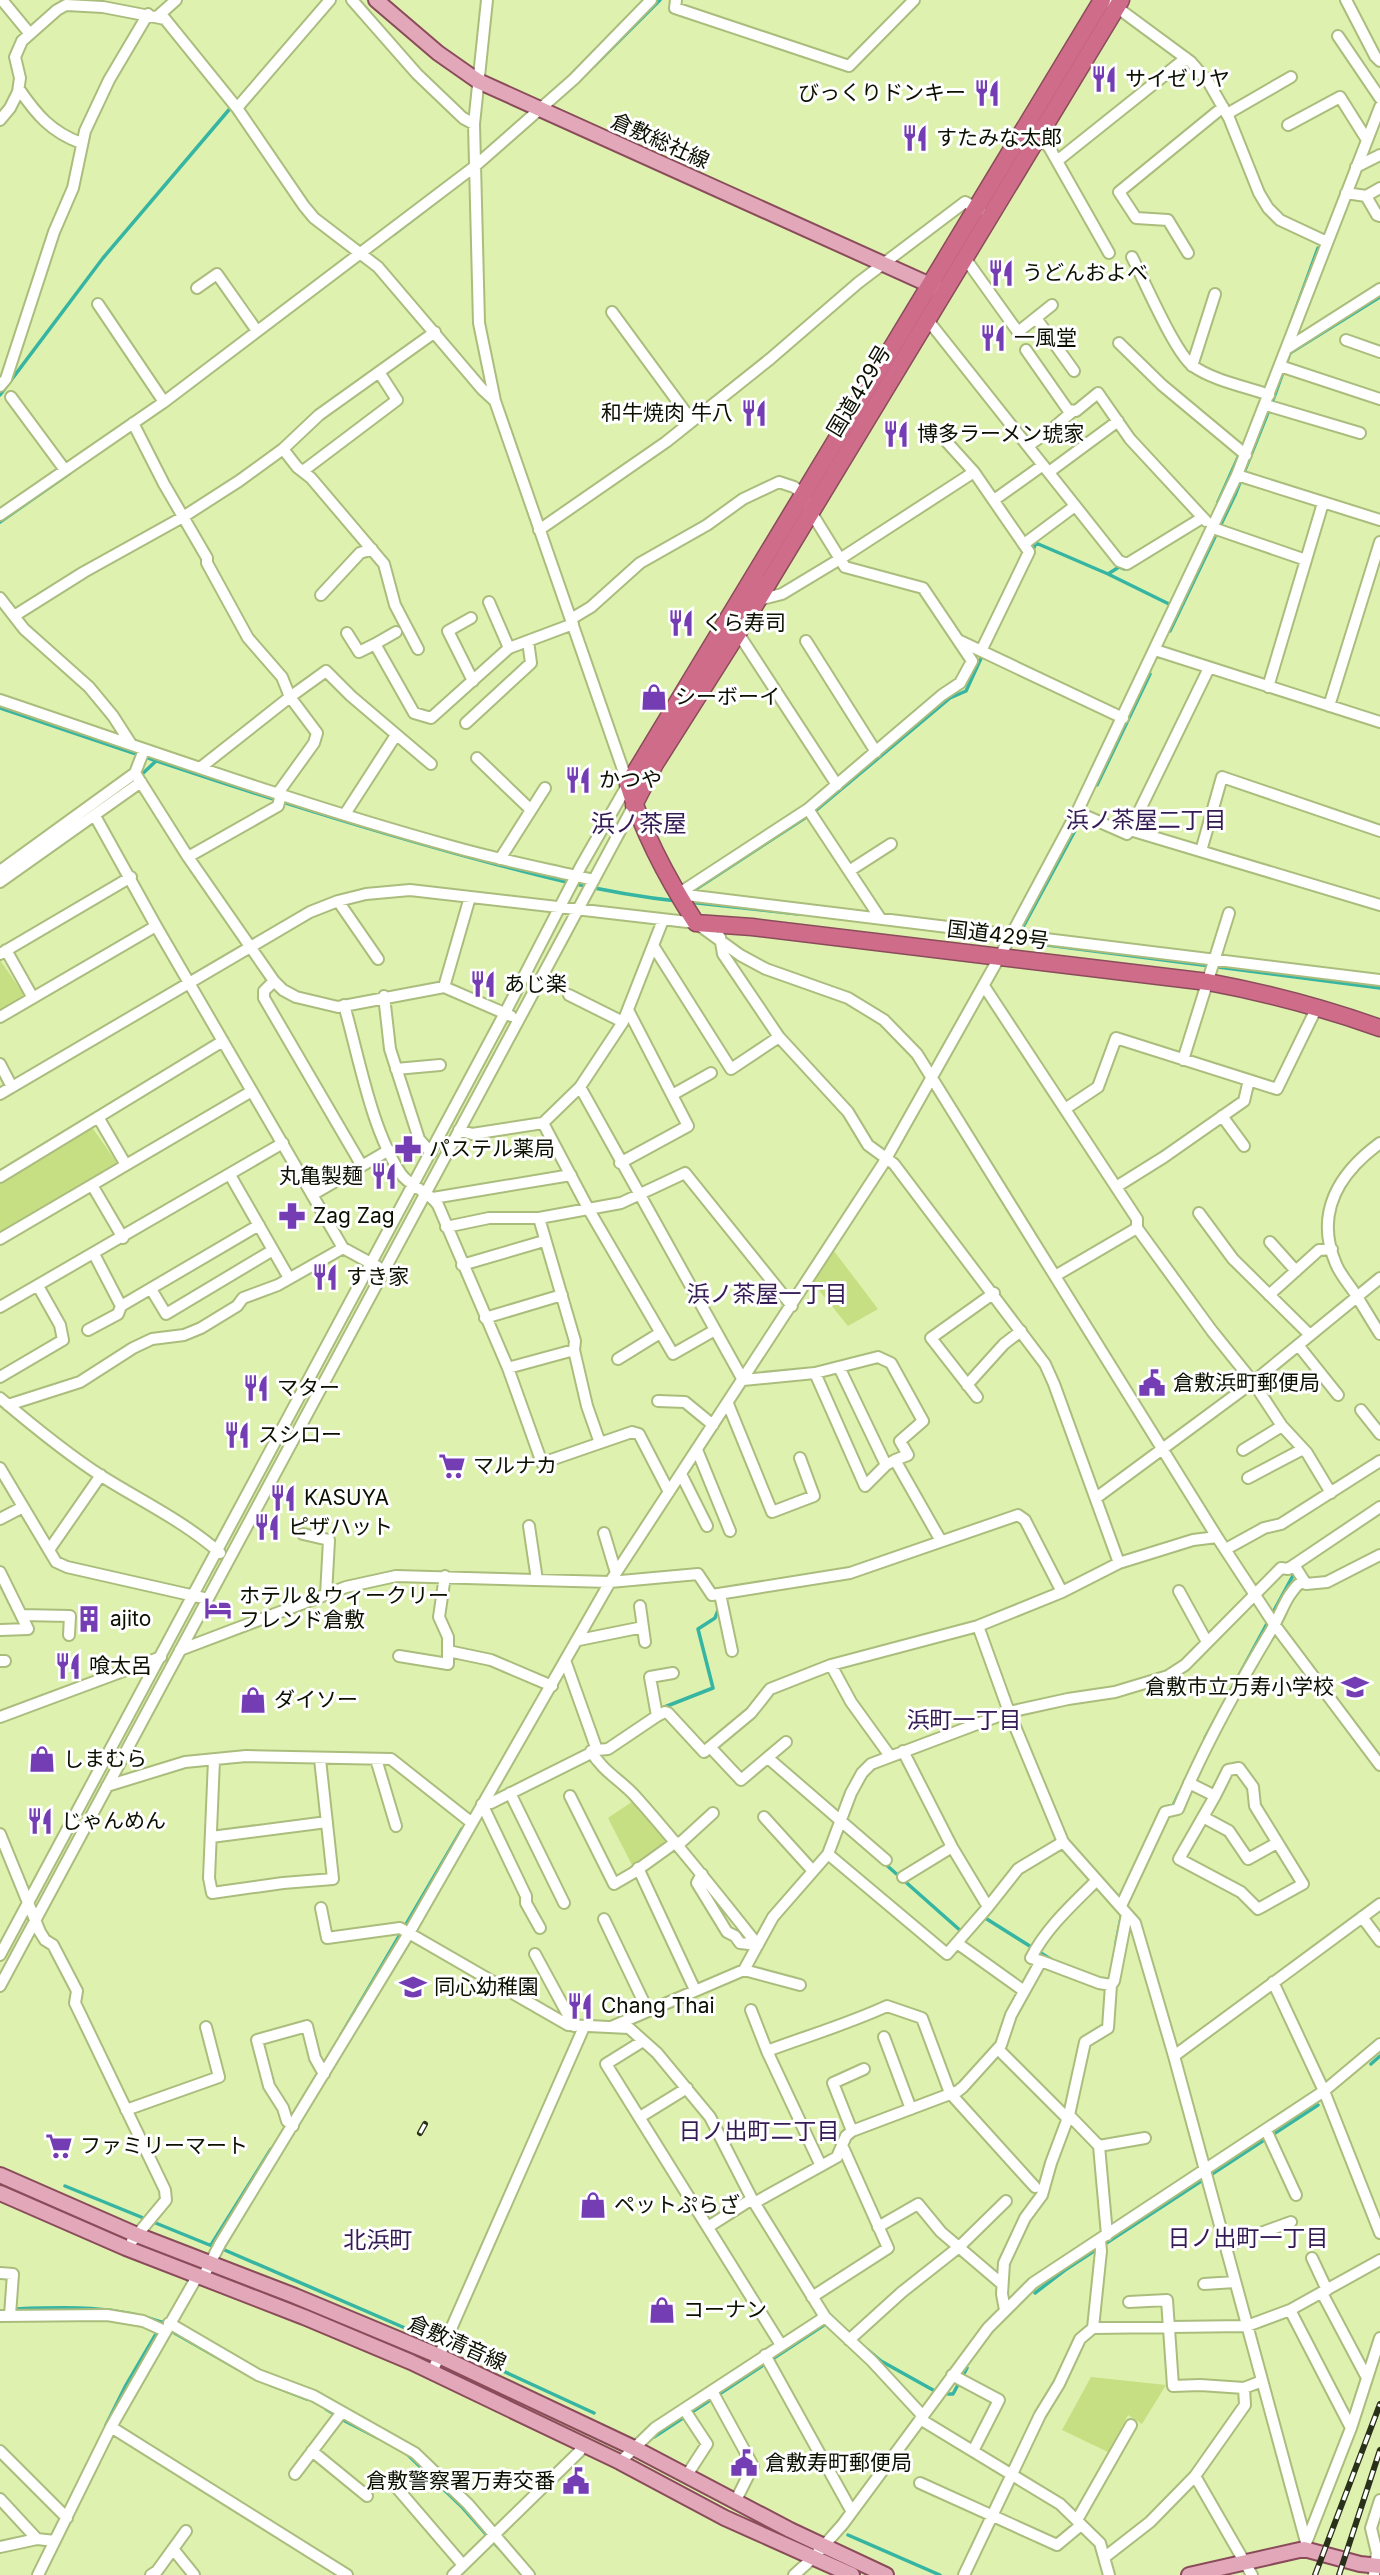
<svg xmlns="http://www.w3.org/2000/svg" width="1380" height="2575" font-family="Inter,'Noto Sans JP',sans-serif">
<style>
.green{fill:#c6df82}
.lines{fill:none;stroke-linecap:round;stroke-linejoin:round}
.stream{stroke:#36b5a3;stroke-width:3.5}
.minor-casing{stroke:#abbd7d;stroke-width:14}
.major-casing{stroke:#8a4c5a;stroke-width:18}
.highway-casing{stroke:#8a4c5a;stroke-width:19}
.minor{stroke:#fff;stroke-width:10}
.major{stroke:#e2a7b9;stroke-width:14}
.highway{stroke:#ce6c8a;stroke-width:16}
.rail-casing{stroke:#2a311a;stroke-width:6}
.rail{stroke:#fff;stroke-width:3.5;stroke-dasharray:10;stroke-linecap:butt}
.labels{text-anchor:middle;stroke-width:6;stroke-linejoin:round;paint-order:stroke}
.poi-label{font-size:21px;fill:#0b1000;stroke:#fff;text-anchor:start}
.street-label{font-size:21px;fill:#0b1000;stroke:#fff}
.neighbourhood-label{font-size:23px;fill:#351b54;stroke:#fff}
.quarter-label{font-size:24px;fill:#351b54;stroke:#fff}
</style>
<rect width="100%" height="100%" fill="#def1af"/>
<path class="green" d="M0,960l25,36 -25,15z
M91,1126l26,37 -117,69v-52z
M834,1251l44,58 -30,17 -35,-43z
M636,1799l36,42 -39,26 -25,-49z
M1091,2377l75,8 -24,39 -14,-9 -20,37 -46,-22z"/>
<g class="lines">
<path class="stream" d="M594,66l66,-66
M394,234l47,-36
M1290,325l28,-77
M0,395l103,-137 130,-153
M1272,403l18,-50 90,-56
M1218,502l22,-49
M0,522l70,-49
M1032,552l4,-9 72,31 11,-7 5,2 4,-3
M1108,574l63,31
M1170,631l65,-136 34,-85
M0,708c150,51 301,103 454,145 73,20 147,40 223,48
M139,777l17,-16
M1097,785l53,-111
M693,891l121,-79 136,-114 16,-7 17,-37
M688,902l110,12
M1022,929l56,-104
M962,934l418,54
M662,1708l51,-20 -15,-59 17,-11 3,-8
M1205,1738l91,-168
M1172,1808l7,-15
M883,1862l79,70 2,-2
M982,1916l70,44
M1116,1943l6,-30
M341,2035l121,-206
M1371,2064l9,-8
M65,2186l147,60
M211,2245l60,-96
M220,2248l185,80
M1035,2293l30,-23 253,-165
M14,2309c53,-2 100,-4 150,14
M171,2331l74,42
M868,2350l13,11 52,29
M477,2359l117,54
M271,2385l36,14
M948,2394h5l14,-26
M326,2409l8,5
M343,2420l35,18
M106,2425l19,-38 38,-65
M654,2437l170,-112
M407,2454l56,54 23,26
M848,2535l92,40
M493,2542l11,11"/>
<defs>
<path id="minor" d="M2,0l28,34
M352,0l65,74 46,44 11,6
M676,0l-1,8 174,58 65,-66
M1107,0l84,62 18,21 20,35 30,75 9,15 12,12 47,22
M1346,0l29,56 5,5
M158,16l18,-16
M1338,36l42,62
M19,89c17,25 32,43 62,54
M237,108l93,-108
M1227,114l64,-37
M0,120l10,-12 8,-16 2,-14 -5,-21 7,-16 35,-31 9,-5 37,2 62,12 72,89 67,98 10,12 64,49 104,122 13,12
M1288,125l52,-28 27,43
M1038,138l11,9 60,106
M1057,161l129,-103
M1356,167l24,-12
M1346,193l20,3 14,-8
M1366,196l11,19 3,1
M1188,253l-20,-33 -32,-2 -17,-26 104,-85
M1132,257c12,23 43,96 61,109 19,14 54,21 76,29
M965,258l53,74 34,-27
M197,288l20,-14 40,57
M98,304l66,98
M612,312l80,109
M1036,318l38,53
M927,319l192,242 8,3 75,-46
M1346,340l34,12
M1119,343l43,42 84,70
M1286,349l94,-60
M1026,350l42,60 8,1 22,-18 32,46 76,82
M1192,366l23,-72
M1280,366l100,33
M0,386l6,-7 48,-147 19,-44 12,-57 24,-51 39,-66
M11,397l54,73
M1266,405l94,28
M133,423l31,61 43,74v5l41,75 34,39 8,20 -90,71
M945,440l29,32 55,80 -48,99
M1029,445l22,-15 22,-19
M283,449l14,18 14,11 73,86 11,41 23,44
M303,471l94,-71 -18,-28
M1049,472l69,-51
M1237,475l143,45
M994,500l49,-35
M0,515l164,-113 310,-235 100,-88 77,-79
M1213,528l93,32
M539,530l127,-88 104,-83 88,-76 107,-81 15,8
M1024,544l51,-38
M321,595l39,-42 12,-4
M0,598l24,31 65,58 24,29 18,28
M758,600l24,-6 58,-35 134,-87
M489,602l20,46
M14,616l70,-44 99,-55 56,-36 44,-32 36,-34 116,-83
M471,618l-23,13 25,50
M571,619l20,-12 49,-44 67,-38 36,-26 36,-17 15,5 9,7 8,18 34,55 78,21 49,73 -12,22 -18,12 -134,114 -130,85
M396,632l-21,12 39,69 17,5 78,-70 64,-24
M347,633l12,19 16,-8
M738,633l99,152
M958,640l165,78
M806,641l70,111
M1155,650l225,72
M1268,687l55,-184
M0,700c151,51 301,105 454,147 46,13 93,22 140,33
M1329,706l51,-164
M466,723l65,-60 -3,-22
M144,750l-9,23 53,84 86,124 9,9 13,7 42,10 106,-20 67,29
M477,758l54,52
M278,793l36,-50 3,-10 -27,-36 36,-26 25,25 80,68
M808,809l72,109
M1077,812l50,22 3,-4 250,75
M345,814l51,-79
M95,816l61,110 187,322 35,19
M1130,830l79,-162
M1201,851l21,-74 158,54
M188,857l90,-51 3,-12
M500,859l45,-71
M0,871l135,-98
M849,871l42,-27
M0,882l141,-100
M678,894l702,86
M338,901l40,58
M720,937l3,17 56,83 69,75 20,33 26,19 151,200 9,20 65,179
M654,947l77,122 48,-32
M6,950l27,48
M0,954l131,-77
M274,981l-10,10v7l98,168
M984,986l153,233v9l75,103 41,51 29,44 25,27 24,40
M444,987l26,-90
M569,995l54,27
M384,996l6,53 29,90 12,14
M344,1005c15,52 27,124 57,169 9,13 28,17 37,31l70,163 34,95 90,-31 7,2 30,58
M0,1017l156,-91
M1183,1060l46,-147
M0,1064l12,23
M396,1069l44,-4
M580,1087l163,293 72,-7 63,-16 13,6 32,58 -23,20 8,14 -13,5
M0,1094l310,-182 28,-11 28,-7 44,-4 286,33 44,32 26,14 82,29 36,22 33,34 300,483 57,87 106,141
M672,1095l39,-22
M1065,1109l33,-22 18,-49 161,51 40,-82
M1222,1116l22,30
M98,1117l28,48
M543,1123l46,87 84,144 42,-24
M459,1130l13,4 71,-11 37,-36 43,-65 40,-102
M1380,1143c-41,30 -66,70 -44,121 4,10 12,19 18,28 9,14 17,28 26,42
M620,1163l68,-37 -60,-116
M230,1175l59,103
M0,1177l223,-136
M92,1185l31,53
M1116,1187l48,-30 80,-56 5,-21
M312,1195l77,-45
M433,1198l138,-23
M1199,1213l34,46 77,76
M446,1227l43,-9h50l82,-15 64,-30 107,133
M0,1239l252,-148
M1270,1242l26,29
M94,1254l27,52 138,-81
M462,1265l82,-24
M1055,1276l82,-48
M151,1289l15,25 107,-64
M1269,1295l50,-45 13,-1
M0,1307l283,-164
M485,1318l77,-23
M88,1330l30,-16 3,-8
M1298,1345l40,50
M574,1350l13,56 13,37
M618,1359l42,-26
M839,1367l47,98
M508,1368l66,-18 1,-9 -36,-123
M815,1373l50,113 21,-21 9,-5 46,81
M0,1377l63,-37 -3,-15 -22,-39
M967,1385l37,-41 17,-13
M977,1397l-46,-59 63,-45
M0,1398c33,28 67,56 103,79 40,25 82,45 117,76
M658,1401l27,1 28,23
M728,1404l44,108 42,-16 -14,-38
M8,1405l72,-23 53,-34 19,-9 32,-4 17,-7 36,-22 6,-8 35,-13 65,-37
M1361,1410l19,24
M697,1450l33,81
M1243,1450l39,-24
M0,1468l56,94 11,5 141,32
M681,1474l26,52
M1248,1478l55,-29
M1096,1498l157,-116 127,-104
M0,1519l23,-12
M529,1526l8,54
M604,1533l12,40
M303,1534l26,6 -3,55
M1226,1549l38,-21 17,-4 99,-63
M49,1550l52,-75
M1294,1565l12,19 21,-2 53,-27
M0,1572l28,57 -28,1
M1179,1591l28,51
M720,1594l12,57
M640,1606l5,36
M21,1615l49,1 -1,19
M978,1626l31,86 54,130 72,81 39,133 132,486
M579,1640l64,-13
M180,1650l166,-63 50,-11 214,6 88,-8 14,21 138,-22 168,-58 7,5 37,72
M448,1651l43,9 61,26
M399,1656l49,8v-27l-9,-20 6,-41
M0,1661h5
M831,1665l20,37 39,54
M657,1716l8,-4 3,1 36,39 47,-39 19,-24 61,-24 147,-39 84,-34 57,-29 74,-23 24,-3
M0,1717l161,-60
M710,1747l31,33 45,-38
M597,1750l11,-1 49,-33 -7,-39 23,-4
M591,1751c11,20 31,30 45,46 43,48 82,98 122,148
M768,1758l118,102
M376,1759l20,67
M214,1760l-5,118 3,15 71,-10 50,-4 -13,-120
M1189,1783l26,13 13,-26 11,-2 14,19 2,19 48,78 -45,25 -17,-17 -62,-33 36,-63
M107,1786l78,-24 61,-6 145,3 81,64
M510,1793l54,110
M570,1796l44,88 19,-11 43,-31
M764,1817l49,54
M1203,1817l26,14 19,28 29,-16
M0,1834l40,98 5,8 8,5 24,46 -2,12 90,187 1,10 -34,41
M211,1837l116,-15
M678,1845l35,-32
M828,1854l119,100 41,-47 -36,-60 -49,-96
M638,1868l57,122
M702,1874l-5,9 30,49 8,4 5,7 18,2
M903,1877l49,-30
M1121,1906l44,-94 13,-3c26,-63 59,-122 94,-180 11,-19 14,-35 31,-49
M988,1907l30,-38 45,-27
M321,1908l6,30 73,-10 168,97 61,3 28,25 53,64 42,82 73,118 47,44 50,54
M1362,1917l18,24
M604,1919l44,92
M540,1928l-14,-25v-7l-44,-92 9,-1 106,-53 -31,-87
M957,1943l67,48
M535,1954l39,72
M0,1955l505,-942 76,-147 47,-82 -133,-383 -16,-78 -5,-199 13,-124
M1041,1961l-10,-3c15,-30 42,-54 65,-77
M744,1970l56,15
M1273,1982l51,109 56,142
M0,1986l634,-1181
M751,2010l16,41 54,115
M611,2027l133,-57 29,-53 55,-63 23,-61 11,-20 9,-9 138,-52 59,-13 47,-7 53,-16 17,-11 96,-97 7,1 92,-62
M884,2037l27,72
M643,2041l-37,23 175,281
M998,2049l70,70
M767,2051c40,-15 81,-27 120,-45l35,12 28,75 85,94
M1174,2056l206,-152
M126,2110l93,-33 -13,-50
M1069,2115l30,31 8,89
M640,2117l47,-29
M293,2126l-6,-5 -4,-13 -14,-22 -12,-46 50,-14 8,32 9,16
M1266,2130l30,65
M852,2131l-19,-48 31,-14
M1099,2146l46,-8
M754,2203l83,-46 9,-21 6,-5 106,-40 5,-4 38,-42 10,-30 30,-54 58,22 12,2
M708,2227l44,-28
M878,2227l40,-23 23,28 61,52
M1225,2246l66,-24
M1312,2258l15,32
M0,2273l13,1 -3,41
M203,2277l17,-33 189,-311 201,-351 273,-418 117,-208 77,-144 160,-337 143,-368
M1204,2284l31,-2
M1322,2293l45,85
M812,2297l76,-49 -46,-103
M1129,2302l38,-2 6,86 27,-1 44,3 18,-7
M1005,2310l-3,-16 2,-31 21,-45 17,-23 9,-32 18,-48 16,-73 23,-14 3,-43 3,-4 13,-67
M1290,2310l61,118
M0,2316l107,-1 36,6 22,10
M169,2323l89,52 56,21 101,57 53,51 61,71
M1093,2328l154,-2 43,-16 90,-50
M849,2340l53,-48 57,-45 47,-46
M765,2355l87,157
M432,2372l152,-345
M952,2375l47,25 -26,51
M712,2391l41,75 -17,34
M684,2409l23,35 -20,31
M920,2419l140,85 40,39 9,32
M111,2427l236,148
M0,2451l67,67
M312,2451l55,45
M620,2462l35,-34 170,-111
M295,2474l47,-62
M1195,2476l57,99
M920,2483l137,62 24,-20
M397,2488l66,77
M0,2499l37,40
M1077,2520l54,-95
M1306,2543l45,-115 29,-90
M0,2547l37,-8 18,2
M173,2549l21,26
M1105,2557l45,-35 45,-46 50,-71 -1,-17
M38,2575l73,-148 87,-152
M151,2575l6,-4 29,-40
M453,2575l127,-124 1,-8
M794,2575l19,-17 30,-34 145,-196 45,-45 291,-192 56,-47
M964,2575l76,-160 19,-31 21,-45 13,-11 8,-77 -1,-11
M1374,2575l3,-22 -6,-25 9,-28"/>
<path id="major" d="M376,0l62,53 40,28 461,208
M0,2175l137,60 158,61 144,60 195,92 156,82 96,45
M0,2193l126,55 178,69 107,45 209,100 105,56 127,57
M1189,2575l115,-26 56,15 20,2"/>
<path id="highway" d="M1102,0l-474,784c15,49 40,96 68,139l56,4 456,55c59,11 116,26 172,46
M634,805l21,-41 83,-131 383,-633"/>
</defs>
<use href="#minor" class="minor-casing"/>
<use href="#major" class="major-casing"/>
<use href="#highway" class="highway-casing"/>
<use href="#minor" class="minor"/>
<use href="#major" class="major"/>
<use href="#highway" class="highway"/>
<defs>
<path id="rail" d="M420,2133l5,-9
M1315,2575l65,-171
M1339,2575l41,-125"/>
</defs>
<use href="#rail" class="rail-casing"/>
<use href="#rail" class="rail"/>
</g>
<defs>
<symbol id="restaurant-bare" viewBox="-9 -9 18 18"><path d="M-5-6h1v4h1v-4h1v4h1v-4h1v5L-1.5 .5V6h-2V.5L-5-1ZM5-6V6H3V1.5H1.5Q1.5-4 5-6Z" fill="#743db4" stroke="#fff" stroke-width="2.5" paint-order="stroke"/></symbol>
<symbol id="shop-bare" viewBox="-9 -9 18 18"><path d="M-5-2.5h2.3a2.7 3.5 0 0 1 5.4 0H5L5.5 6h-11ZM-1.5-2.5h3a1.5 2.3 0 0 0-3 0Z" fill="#743db4" stroke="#fff" stroke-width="2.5" paint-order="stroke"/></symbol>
<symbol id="pharmacy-bare" viewBox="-9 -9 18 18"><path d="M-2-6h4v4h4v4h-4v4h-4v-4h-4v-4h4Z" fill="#743db4" stroke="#fff" stroke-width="2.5" paint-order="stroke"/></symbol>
<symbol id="civic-bare" viewBox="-9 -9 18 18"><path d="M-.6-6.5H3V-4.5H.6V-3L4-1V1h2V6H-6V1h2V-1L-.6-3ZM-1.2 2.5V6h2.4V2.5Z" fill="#743db4" stroke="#fff" stroke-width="2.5" paint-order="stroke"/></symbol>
<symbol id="supermarket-bare" viewBox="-9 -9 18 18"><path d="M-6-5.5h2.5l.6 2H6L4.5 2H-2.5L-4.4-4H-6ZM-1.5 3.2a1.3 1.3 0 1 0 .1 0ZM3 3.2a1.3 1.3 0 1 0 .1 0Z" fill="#743db4" stroke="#fff" stroke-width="2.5" paint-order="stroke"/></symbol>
<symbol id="hotel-bare" viewBox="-9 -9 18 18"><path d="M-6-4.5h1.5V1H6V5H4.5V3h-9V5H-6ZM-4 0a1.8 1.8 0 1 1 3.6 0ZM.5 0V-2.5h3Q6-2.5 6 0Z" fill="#743db4" stroke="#fff" stroke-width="2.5" paint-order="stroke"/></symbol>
<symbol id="building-bare" viewBox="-9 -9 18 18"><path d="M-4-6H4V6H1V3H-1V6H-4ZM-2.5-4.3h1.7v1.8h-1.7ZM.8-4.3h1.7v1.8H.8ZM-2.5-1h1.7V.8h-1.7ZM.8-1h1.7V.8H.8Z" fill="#743db4" stroke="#fff" stroke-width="2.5" paint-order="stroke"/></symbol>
<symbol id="school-bare" viewBox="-9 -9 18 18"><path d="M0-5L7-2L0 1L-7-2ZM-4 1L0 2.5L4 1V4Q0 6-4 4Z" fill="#743db4" stroke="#fff" stroke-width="2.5" paint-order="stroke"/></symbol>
</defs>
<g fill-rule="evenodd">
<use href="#restaurant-bare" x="1085" y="60" width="38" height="38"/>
<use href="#restaurant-bare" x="968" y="74" width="38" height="38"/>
<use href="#restaurant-bare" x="896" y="119" width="38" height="38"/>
<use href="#restaurant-bare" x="982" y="254" width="38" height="38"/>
<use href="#restaurant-bare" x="974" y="319" width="38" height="38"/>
<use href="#restaurant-bare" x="735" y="394" width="38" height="38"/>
<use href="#restaurant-bare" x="877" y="415" width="38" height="38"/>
<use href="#restaurant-bare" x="662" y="604" width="38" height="38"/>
<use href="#shop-bare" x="635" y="678" width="38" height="38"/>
<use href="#restaurant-bare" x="559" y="761" width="38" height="38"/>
<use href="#restaurant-bare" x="464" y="965" width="38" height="38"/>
<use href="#pharmacy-bare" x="389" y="1130" width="38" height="38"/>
<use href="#restaurant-bare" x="365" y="1157" width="38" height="38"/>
<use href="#pharmacy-bare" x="273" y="1197" width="38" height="38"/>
<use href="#restaurant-bare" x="306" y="1258" width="38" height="38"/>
<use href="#civic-bare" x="1133" y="1364" width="38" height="38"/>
<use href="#restaurant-bare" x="237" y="1369" width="38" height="38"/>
<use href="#restaurant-bare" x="218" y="1416" width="38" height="38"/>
<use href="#supermarket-bare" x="433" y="1447" width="38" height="38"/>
<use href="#restaurant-bare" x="264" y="1479" width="38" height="38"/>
<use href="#restaurant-bare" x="248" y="1508" width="38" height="38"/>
<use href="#hotel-bare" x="199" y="1589" width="38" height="38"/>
<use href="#building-bare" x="70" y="1600" width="38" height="38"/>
<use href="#restaurant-bare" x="49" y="1647" width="38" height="38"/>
<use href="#school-bare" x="1336" y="1668" width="38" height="38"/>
<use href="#shop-bare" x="234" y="1681" width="38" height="38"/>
<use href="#shop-bare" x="23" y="1740" width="38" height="38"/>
<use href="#restaurant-bare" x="21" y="1802" width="38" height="38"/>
<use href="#school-bare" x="394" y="1968" width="38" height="38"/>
<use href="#restaurant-bare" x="561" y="1987" width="38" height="38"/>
<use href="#supermarket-bare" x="40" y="2127" width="38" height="38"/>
<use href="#shop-bare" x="574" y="2186" width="38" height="38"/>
<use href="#shop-bare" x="643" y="2291" width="38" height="38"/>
<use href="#civic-bare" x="725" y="2444" width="38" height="38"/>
<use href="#civic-bare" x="557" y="2462" width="38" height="38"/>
</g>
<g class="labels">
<g class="poi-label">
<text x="1125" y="86">サイゼリヤ</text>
<text x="966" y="100" text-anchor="end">びっくりドンキー</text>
<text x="936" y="145">すたみな太郎</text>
<text x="1022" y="280">うどんおよべ</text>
<text x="1014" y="345">一風堂</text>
<text x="733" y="420" text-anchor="end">和牛焼肉 牛八</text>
<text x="917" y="441">博多ラーメン琥家</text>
<text x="702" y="630">くら寿司</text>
<text x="675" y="704">シーボーイ</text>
<text x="599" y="787">かつや</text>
<text x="504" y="991">あじ楽</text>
<text x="429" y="1156">パステル薬局</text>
<text x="363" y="1183" text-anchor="end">丸亀製麺</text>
<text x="313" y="1223">Zag Zag</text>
<text x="346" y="1284">すき家</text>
<text x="1173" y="1390">倉敷浜町郵便局</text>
<text x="277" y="1395">マター</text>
<text x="258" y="1442">スシロー</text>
<text x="473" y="1473">マルナカ</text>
<text x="304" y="1505">KASUYA</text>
<text x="288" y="1534">ピザハット</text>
<text x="239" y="1603">ホテル＆ウィークリー<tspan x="239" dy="24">フレンド倉敷</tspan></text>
<text x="110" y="1626">ajito</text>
<text x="89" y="1673">喰太呂</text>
<text x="1334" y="1694" text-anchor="end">倉敷市立万寿小学校</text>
<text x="274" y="1707">ダイソー</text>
<text x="63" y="1766">しまむら</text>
<text x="61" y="1828">じゃんめん</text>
<text x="434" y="1994">同心幼稚園</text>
<text x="601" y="2013">Chang Thai</text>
<text x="80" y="2153">ファミリーマート</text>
<text x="614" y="2212">ペットぷらざ</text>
<text x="683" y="2317">コーナン</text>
<text x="765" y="2470">倉敷寿町郵便局</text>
<text x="555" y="2488" text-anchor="end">倉敷警察署万寿交番</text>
</g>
<g class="street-label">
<text transform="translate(660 141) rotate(24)" y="7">倉敷総社線</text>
<text transform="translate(859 391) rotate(-59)" y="7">国道429号</text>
<text transform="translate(998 935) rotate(7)" y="7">国道429号</text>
<text transform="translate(457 2343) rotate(24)" y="7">倉敷清音線</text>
</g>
<g class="neighbourhood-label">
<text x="1146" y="828">浜ノ茶屋二丁目</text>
<text x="767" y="1302">浜ノ茶屋一丁目</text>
<text x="964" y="1728">浜町一丁目</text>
<text x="759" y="2139">日ノ出町二丁目</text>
<text x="1248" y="2246">日ノ出町一丁目</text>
<text x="378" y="2248">北浜町</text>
</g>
<g class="quarter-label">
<text x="639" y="832">浜ノ茶屋</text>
</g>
</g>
</svg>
